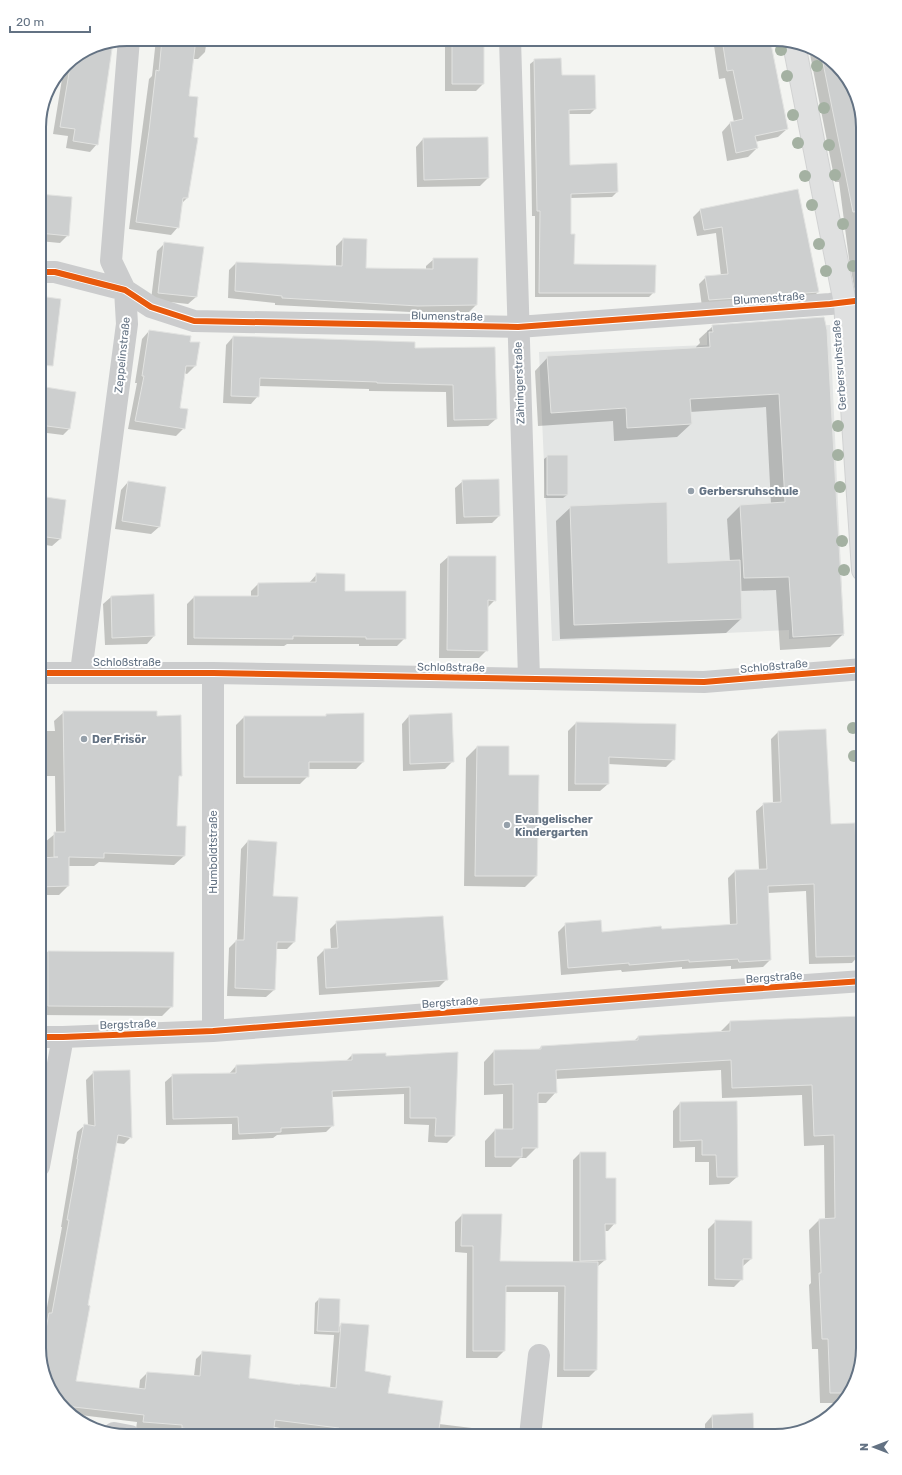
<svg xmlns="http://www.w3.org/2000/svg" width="902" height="1475" font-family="Rubik,sans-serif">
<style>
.built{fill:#e3e5e4}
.shadow{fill:#0003}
.building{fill:#cdcfcf;stroke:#e2e3e1}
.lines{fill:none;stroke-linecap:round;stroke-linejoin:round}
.secondary-casing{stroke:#d1d2d2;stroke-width:24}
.street{stroke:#cbcccd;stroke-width:22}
.secondary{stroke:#dfe0e0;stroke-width:22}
.cycleway-casing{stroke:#fff;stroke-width:8}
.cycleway{stroke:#e8590c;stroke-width:6}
.tree{fill:#a4b1a2}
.poi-dot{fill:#95a0aa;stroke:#fff;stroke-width:1.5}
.labels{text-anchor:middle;stroke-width:4;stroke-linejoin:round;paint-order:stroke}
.street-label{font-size:11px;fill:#637283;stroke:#fff}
.poi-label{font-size:11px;font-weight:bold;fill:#637283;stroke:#fff;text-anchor:start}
.rim{fill:none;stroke:#637283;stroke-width:2}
</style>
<rect width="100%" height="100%" fill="#f3f4f1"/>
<path class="built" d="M830,325l14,311 -55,3v-9l-237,11 -13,-289 168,-7v-15z"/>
<path class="shadow" d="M156,39h51l-2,13 -7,7h-5l-5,37 -1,102 -6,6 -3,23 -7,8 -42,-6 20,-150 3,-3z
M445,39h39l-1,45 -7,7h-31z
M713,39h56l18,90 -9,8 -23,5 2,6 -9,9 -21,4 -5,-29 8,-9 4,-1 -9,-44 -6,1z
M111,42l-14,102 -7,8 -24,-4 2,-12 -15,-2 10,-61 -3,-1 5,-7 29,-19z
M809,49l15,5 30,34 9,39v176l-7,-5 -7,-39 -10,-77h-4z
M535,60l26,16 34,33 -5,5h-22l1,52 48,26 -5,5 -42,1v37l3,30 81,27 -5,5h-114v-81h-3l-2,-152z
M487,138l1,40 -8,8 -63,1 -1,-40 7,-8z
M39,195l29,40 -8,8 -21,-2z
M700,210l118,82 -7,7 -109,8 -3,-23 7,-7 15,-1 -5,-43 -19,3 -4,-19z
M343,239l22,30 61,1v-4l8,-7h43l-1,46 -7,7h-59l-135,-7v-2l-47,-5 1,-28 7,-7 100,3v-20z
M164,244l32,53 -8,7 -37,-4 6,-49z
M823,318l20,316 -13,13 -50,3 -4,-60 -36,1 1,28 -15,14 -166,6 -4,-118 15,-14 96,57 63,-2 -3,-43 13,-13 31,-2 -5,-97 -76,5 1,12 -14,13 -63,4 -1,-20 -75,5 -3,-55 13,-14 148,-8v-2l4,-4 -1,-4 14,-13z
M863,318v85l-3,-44 -4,-34z
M149,331l40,12 6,23 -8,8 -3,-1 -5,35 5,20 -8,8 -48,-7 9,-46h-2l7,-44z
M233,337l181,12 82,70 -8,7 -41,1 -1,-35 -77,-1v-2l-111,-3v10l-7,8 -28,-1 3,-58z
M39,387l30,42 -6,6 -24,-3z
M548,456l19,39 -4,3h-19v-39z
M463,481l36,35 -7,7 -36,1 -1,-36z
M128,482l31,45 -8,7 -36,-5 6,-39z
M39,497l21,42 -8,7 -13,-2z
M448,557h47v43l-8,8v42l-8,8h-40l1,-94z
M317,574l27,18 61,46 -8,8h-38v-2h-72l-3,2 -97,-1v-41l7,-7h57v-6l7,-7 51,-1z
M153,595l1,41 -7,8 -42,1 -2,-41 8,-7z
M64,712l92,5 24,58 -2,3 -2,49 8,29 -10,9 -75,-3 -5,4h-26v20l-9,9h-20v-36h6v-17l11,-9 -1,-57h-16v-45h16l-1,-10z
M327,715l36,47 -7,7h-48v7l-8,8h-64v-59l8,-8h80z
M409,716l44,45 -8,8 -42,2 -1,-47z
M576,723l98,36 -8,8 -58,-3v20l-8,7h-32v-60z
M778,732l52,93 29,130 -7,8 -43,1 -3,-73 -38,2 2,67 -7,7 -32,2v-3l-49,3v-2l-60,5 -1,-2 -60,5 -3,-43 8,-8 35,9 129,-8 -2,-47 7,-7 24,-1 -3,-59 8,-7 9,-1 -2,-64z
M477,747h31v29l28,100 -11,11 -61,-1 2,-128z
M248,841l24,56 22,45 -7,7h-11l-2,41 -8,7 -39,-1 2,-48 8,-8 4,-91z
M337,922l109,58 -7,7 -120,8 -2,-38 7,-7h7l-1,-21z
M39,952l134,1 -1,53 -10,10 -123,-1z
M730,1022l133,1v243l-3,1 3,81 -15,49 -7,6h-21l-2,-54h-6l-3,-64 2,-2 -2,-53 10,-10h6l-1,-75 -20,1 -2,-51 -80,3 -1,-28 -165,9v13l-10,11h-9v44l-11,11h-6l-9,9h-26v-26l10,-11h8v-36l-19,1v-33l10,-11 44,-1 3,-3 92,-5 6,-6 81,-4z
M385,1054v3l69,79 -7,7 -19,-1 1,-17 -25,-1v-30l-72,3 1,28 -7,7 -49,3 -4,3 -41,2v-16l-66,1 -1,-43 8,-7 56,-1 7,-8 110,-5 6,-6z
M94,1072l37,65 -7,7 -8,-1 -30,163 -11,76 64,8 1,-10 7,-7 47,3 2,-17 7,-7 45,27 82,10 4,-54 -20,-1 1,-31 4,-4 20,1 -1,28 4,-4 22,47 22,23 53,30 66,8 -1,4h-171v-1l-60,-8 -1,9h-87l-10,-2v-2l-39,-3 1,-7 -65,-8 -24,-27 -9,-39v-11l3,-16 3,-3 17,-91h-1l16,-95 8,-7 3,1 -2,-46z
M680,1103l57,74 -8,7 -20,1v-23h-14v-15l-22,1v-37z
M580,1153l25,26 10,44 -7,8h-4l1,29 -8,7 -1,103 -7,7h-32l1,-85h-53l-1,59 -7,7h-31l1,-105 -12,-1v-30l7,-7 37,47 74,1v-103z
M716,1221l35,38 -9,8v12l-8,8 -26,-1v-57z
M712,1416l41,20h-48v-12z"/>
<path class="building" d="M162,39h34l-7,57 9,1 -4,40 4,1 -10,60h-5l-4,30 -43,-6 13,-91 7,-61 3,1z
M722,39h48l18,90 -33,7 3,12 -22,5 -6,-31 13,-3 -10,-49 -6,1z
M113,42l-15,103 -25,-4 2,-12 -15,-2 11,-66 23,-15z
M452,42h32v42h-32z
M821,53l3,1 30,34 9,39v84l-10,1z
M561,58l1,17h33l1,34 -27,1 1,55 47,-2 1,29 -47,2v40h4l-1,30 82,1 -1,28h-116l1,-82h-3l-3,-152z
M488,137l1,41 -65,2 -1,-42z
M798,189l21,103 -110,8 -4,-24 23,-2 -6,-47 -18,3 -4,-21z
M39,194l33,3 -3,39 -30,-3z
M343,238l24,1 -1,29 67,1v-11h45l-1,47 -59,1 -136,-8v-2l-47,-5 1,-29 106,4z
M164,242l40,5 -7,50 -39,-4z
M39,296l22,3 -8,67 -14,-1z
M824,317l3,13 17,304 -51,3 -4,-60 -45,1 -4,-73 45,-3 -6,-108 -89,5 2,25 -65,4 -1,-20 -75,5 -4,-57 163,-9 -1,-15h4l-1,-7z
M149,330l42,6 -1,6h10l-4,24h-10l-6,42 8,1 -3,20 -50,-8 9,-45h-2z
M233,336l182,6v6l80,-1 2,72 -43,1 -1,-35 -76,-2v-1l-117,-4 -1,19 -28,-1z
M39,386l37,6 -6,37 -31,-4z
M547,455h21v40h-21z
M499,479l1,37 -36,1 -2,-37z
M128,481l38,6 -6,40 -38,-6z
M39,496l27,4 -5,39 -22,-3z
M667,502l1,61 72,-3 2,59 -168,6 -4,-119z
M448,556h48v45l-8,-1v51l-41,-1z
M316,573l29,1v17h61v48h-40v-2l-73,-1v3l-99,-1v-42h64v-13l58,-1z
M154,594l1,42 -43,2 -1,-42z
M63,711h94v5l24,-1 1,61h-3l-2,50h9l-1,30 -81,-3v5l-35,-1v29l-30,1v-29l19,-1h-4v-25h11z
M364,713v49h-55v15h-65v-61h82v-2z
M452,713l2,49 -44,2 -1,-49z
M576,722l100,2 -1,36 -66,-3v27h-34z
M826,729l5,95 24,-1 5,133 -44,1 -2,-73 -46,2 3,74 -32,2 -1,-3 -49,3v-2l-60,5v-2l-61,5 -3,-45 36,-3 1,12 59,-6 1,3 75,-5 -2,-54 32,-1 -4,-66 18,-1 -3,-71z
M477,746h32v29h30l-2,101h-62z
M248,840l29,2 -4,54 25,1 -3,45h-18l-2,48 -40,-2 1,-48h8z
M443,916l5,64 -122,8 -2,-39 14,-1 -2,-27z
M48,951l126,1 -1,55 -125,-1z
M863,1016v241h-3l3,46v45l-14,45h-19l-2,-54h-6l-3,-66h2l-2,-54 16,-1 -1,-83 -20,1 -2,-51 -80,3 -1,-28 -175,10 1,23h-19v55h-16v9h-27v-28h18v-45l-19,1v-35l47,-1v-3l97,-6v-4l92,-5v-10z
M458,1052l-3,84h-20l1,-18h-26v-31l-78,4 2,35 -53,2v4l-42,2 -1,-17 -65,2 -1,-45 64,-1v-8l116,-5v-6l34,-1v3z
M130,1070l2,68 -14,-3 -30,170 2,1 -14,75 69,8 2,-17 53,4 2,-25 49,4 -2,23 51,7v-1l36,4 5,-65 28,2 -4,46 26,5 -3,17 55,8 -5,35h-100l1,-8 -64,-8 -2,16h-30l-61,-8v-3l-39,-3 1,-7 -79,-9 -17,-19 -7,-31 8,-43h3l17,-93h-2l11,-61h-1l7,-35 11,2 -2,-55z
M737,1101l1,76h-21l-1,-22h-14v-15l-22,1v-39z
M580,1152h26v26h10v46h-11l1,36 -26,1z
M462,1214h40l-2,47 98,1 -1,108h-33l1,-84h-59l-1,65h-32v-105h-12z
M715,1220l37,1v38h-9v21l-28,-1z
M319,1298l21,1 -1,33 -22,-1z
M753,1413l1,23h-41l-1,-21z"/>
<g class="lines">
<defs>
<path id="secondary" d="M794,44l51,259 18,267"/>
</defs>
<use href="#secondary" class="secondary-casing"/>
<path class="street" d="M510,39l19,639
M39,272h16l70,18 26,17 43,14 324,6 312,-23 33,-4
M81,672l46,-348 -2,-34 -14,-29 18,-222
M39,673h174l491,9 159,-13
M213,673v358
M39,1037h24l150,-6 507,-40 143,-10
M39,1166l24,-129
M114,1433l16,3
M530,1436l9,-81"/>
<use href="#secondary" class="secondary"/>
<defs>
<path id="cycleway" d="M39,272h16l70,18 26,17 43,14 324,6 312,-23 33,-4
M39,673h174l491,9 159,-13
M39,1037h24l150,-6 507,-40 143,-10"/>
</defs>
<use href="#cycleway" class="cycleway-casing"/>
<use href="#cycleway" class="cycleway"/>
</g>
<g class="tree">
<circle cx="781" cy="50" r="6"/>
<circle cx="817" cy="66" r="6"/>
<circle cx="787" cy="76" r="6"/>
<circle cx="824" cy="108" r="6"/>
<circle cx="793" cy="115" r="6"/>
<circle cx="798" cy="143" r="6"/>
<circle cx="829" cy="145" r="6"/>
<circle cx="835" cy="175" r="6"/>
<circle cx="805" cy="176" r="6"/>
<circle cx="812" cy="205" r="6"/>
<circle cx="843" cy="224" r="6"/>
<circle cx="819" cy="244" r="6"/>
<circle cx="853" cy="266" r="6"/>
<circle cx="826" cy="271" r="6"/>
<circle cx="838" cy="426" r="6"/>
<circle cx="838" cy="455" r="6"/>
<circle cx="840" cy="487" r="6"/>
<circle cx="842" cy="541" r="6"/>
<circle cx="844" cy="570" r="6"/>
<circle cx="853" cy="728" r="6"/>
<circle cx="854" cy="756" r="6"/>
</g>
<g class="poi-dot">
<circle cx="691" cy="491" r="4"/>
<circle cx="84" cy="739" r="4"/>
<circle cx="507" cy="825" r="4"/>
</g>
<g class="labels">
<g class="street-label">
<text transform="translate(769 298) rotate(-4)" y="4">Blumenstraße</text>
<text transform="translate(447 316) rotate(1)" y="4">Blumenstraße</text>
<text transform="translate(122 355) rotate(-84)" y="4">Zeppelinstraße</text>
<text transform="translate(839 365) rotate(-94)" y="4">Gerbersruhstraße</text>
<text transform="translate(519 383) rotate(-92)" y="4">Zähringerstraße</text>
<text x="127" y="666">Schloßstraße</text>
<text transform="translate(774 666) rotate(-5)" y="4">Schloßstraße</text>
<text transform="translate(451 667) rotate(1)" y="4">Schloßstraße</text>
<text transform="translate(213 852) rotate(-90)" y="4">Humboldtstraße</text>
<text transform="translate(774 977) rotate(-4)" y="4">Bergstraße</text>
<text transform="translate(450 1002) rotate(-4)" y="4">Bergstraße</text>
<text transform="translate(128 1024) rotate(-2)" y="4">Bergstraße</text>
</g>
<g class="poi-label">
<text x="699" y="495">Gerbersruhschule</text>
<text x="92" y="743">Der Frisör</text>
<text x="515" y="823">Evangelischer<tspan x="515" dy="13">Kindergarten</tspan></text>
</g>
</g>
<path d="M0 0H902V1475H0ZM127 46H775A81 81 0 0 1 856 127V1348A81 81 0 0 1 775 1429H127A81 81 0 0 1 46 1348V127A81 81 0 0 1 127 46Z" fill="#fff" fill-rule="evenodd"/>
<path class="rim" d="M127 46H775A81 81 0 0 1 856 127V1348A81 81 0 0 1 775 1429H127A81 81 0 0 1 46 1348V127A81 81 0 0 1 127 46Z"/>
<g transform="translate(874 1447) rotate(270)" stroke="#ffffff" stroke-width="3" paint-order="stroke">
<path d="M0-3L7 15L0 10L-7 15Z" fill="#637283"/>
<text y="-6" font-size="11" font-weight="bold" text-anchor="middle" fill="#637283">N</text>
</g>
<path d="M10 26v6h80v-6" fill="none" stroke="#637283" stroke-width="2"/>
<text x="16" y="26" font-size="12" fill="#637283" stroke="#ffffff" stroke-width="3" paint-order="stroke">20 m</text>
</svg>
